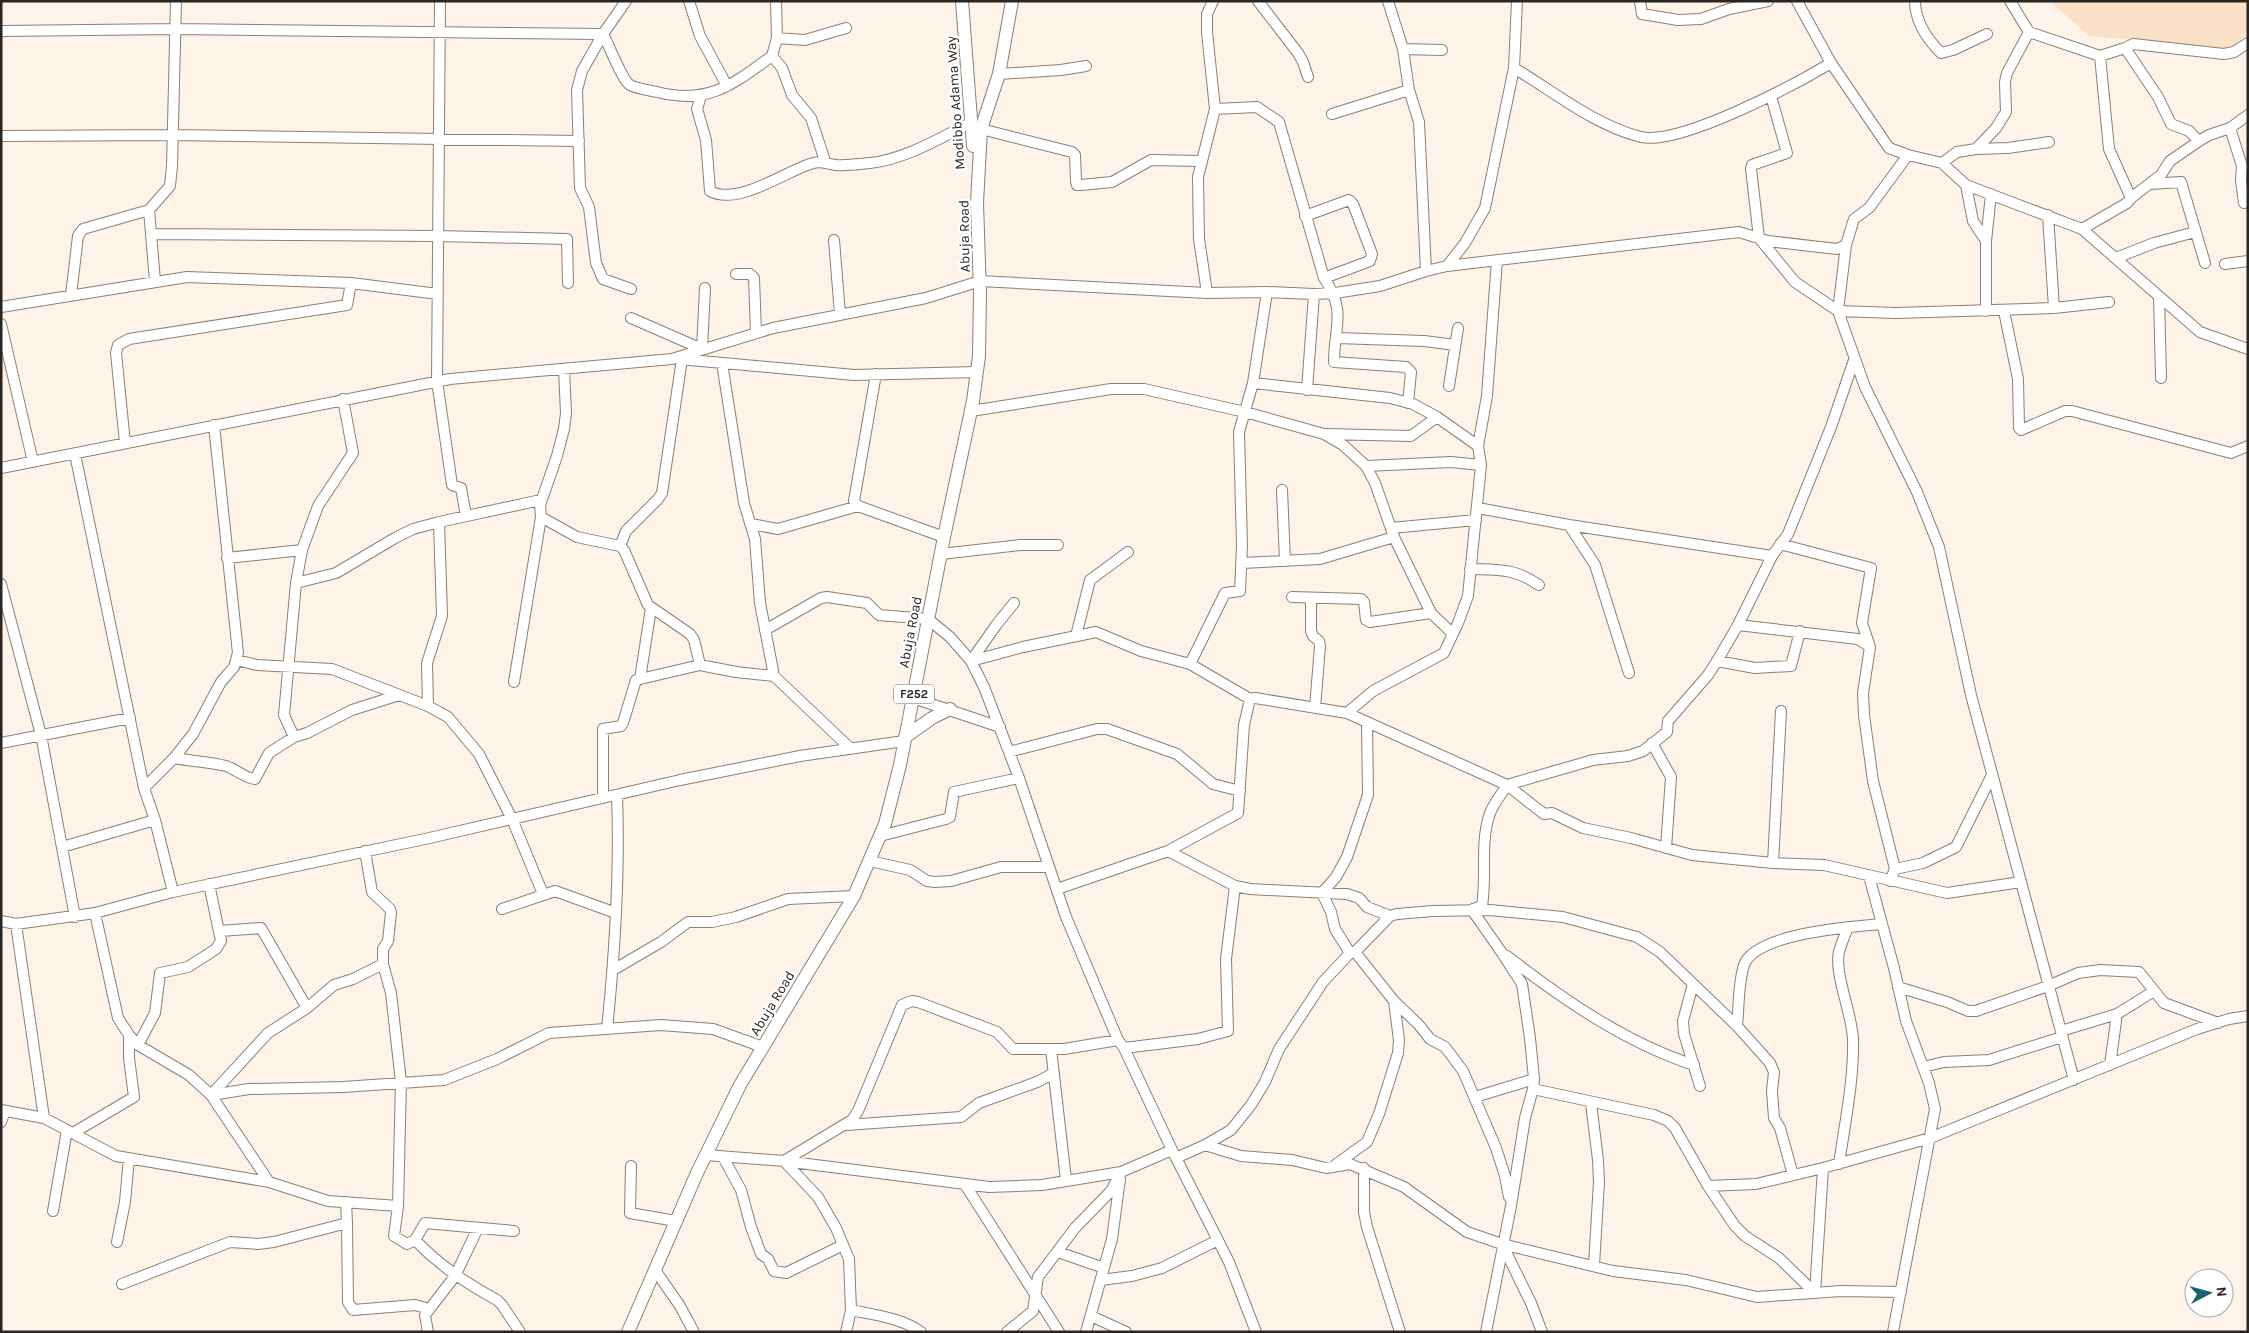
<svg xmlns="http://www.w3.org/2000/svg" width="2249" height="1333" font-family="Karla,sans-serif">
<style>
.green{fill:#f9e0c6}
.lines{fill:none;stroke-linecap:round;stroke-linejoin:round}
.minor-casing{stroke:#898077;stroke-width:12}
.major-casing{stroke:#898077;stroke-width:14}
.minor{stroke:#fff;stroke-width:10}
.major{stroke:#fff;stroke-width:12}
.labels{text-anchor:middle;stroke-width:5;stroke-linejoin:round;paint-order:stroke}
.shield{fill:#fff;stroke:#696664;stroke-width:1}
.shield-label{font-size:12px;font-weight:bold;fill:#292522}
.street-label{font-size:14px;fill:#292522;stroke:#fff}
</style>
<rect width="100%" height="100%" fill="#fef3e9"/>
<path class="green" d="M2050,1h198v28l-14,21 -145,-14z"/>
<g class="lines">
<defs>
<path id="minor" d="M440,1l-3,380 15,104 9,3 5,28
M626,1l-23,33 -21,37 -5,19 3,98 9,19 7,56 7,16 28,10
M689,1l11,35 27,50
M1258,1l40,52 5,9 5,15
M1388,1l15,48 6,41 10,32 7,149
M1640,1l2,13 36,6 23,-1 28,-10 39,-8
M1797,1l34,62 58,85 19,7 34,8 24,22 7,36 13,20v70
M1915,1c0,21 12,38 26,52l12,-3 34,-16
M2010,1l19,31 71,24 25,-8 33,49 13,27 18,7 10,10 10,-6 21,-7 18,-13
M1,31l174,-2 428,5c6,11 19,46 27,51 7,4 19,5 27,7 51,13 75,-7 115,-36l5,-18 -1,-37
M777,38l28,2 41,-12
M2125,48l8,-4 91,10 10,-2 14,-9
M1403,49l39,1
M772,56l10,12 10,27 19,23 14,43
M2100,56l9,93 22,49
M1514,68c40,24 82,58 127,69 39,9 155,-53 190,-74
M999,74l62,-4 25,-4
M701,96l-4,13 9,31 4,51c27,15 73,-18 100,-27 12,-4 15,0 26,1 10,1 23,-1 34,-2 36,-4 70,-25 102,-41
M1771,96l16,57 -35,12 -1,4 8,69 36,44 43,29 58,2 158,-5
M1215,109l42,-2 22,15 45,156c23,34 10,48 10,84l72,5 5,5 -3,31
M1332,114l77,-24
M2230,128l12,38 -1,15 3,22 4,-1
M981,129l91,23 3,3 1,26 1,4h4l31,-3 39,-22 50,1
M1,136l172,-1 406,6
M1976,149l32,-1 41,-6
M1908,155l-39,53 -15,11 -8,26 -8,66 27,76 52,105 22,55 32,148 103,385
M1942,163l15,-11 19,-3 20,-21 10,-16 -1,-30 2,-9 22,-41
M2150,184l31,-2 24,81
M1966,185l116,44 118,103 48,17
M2048,215l6,93 55,-6
M1305,216l44,-16 4,4 19,50 -2,7 -46,17
M2082,229l45,-26 4,-5 30,-23 9,-14 29,-20
M151,234l288,2 128,3 1,44
M834,240l6,74
M1986,241l5,-47
M2116,258l38,-15 41,-11
M2225,264l23,-3
M1447,266l292,-34 29,9 69,8 9,-4
M736,274h14l4,4 2,55
M155,281l-6,-71 21,-24 2,-20 4,-165
M1207,293l-8,-54 -1,-62 17,-68 -8,-77v-18l6,-13
M71,295l7,-59 5,-7 66,-19
M2159,296l2,82
M1,307l186,-30 164,6 87,11
M2004,311l14,68 1,49 2,2 44,-19h7l159,42 17,-7
M631,318l71,31 3,-61
M1,324l32,138
M1337,338l87,3 31,4
M679,359l175,16 123,-3
M722,363l22,140 11,36 5,64 14,73 77,73
M876,374l-22,127 4,5 86,31
M1253,383l137,15 23,6 24,13 41,29
M1449,386l9,-58
M1307,390l7,-96
M971,411l140,-22h33l101,23 79,22 19,11 23,21 9,17 19,54 37,76 22,21
M1325,434l86,2 26,-19
M125,443l-9,-90 2,-8 11,-6 218,-34 4,-22
M75,454l69,334
M1366,466l85,-4 30,3
M1,468l449,-89 222,-20 101,-31 153,-30 54,-17 227,12 60,-1 47,2 21,-1 45,-7 46,-15 21,-5 18,-23 20,-35 29,-140 3,-67
M1282,490l3,71
M1478,508l91,17 203,31
M541,517l36,20 43,9 4,4 24,55 42,29 4,6 6,25
M751,524l27,5 80,-23
M1569,525l26,40 34,108
M1391,528l85,-8
M1780,544l91,24 -9,55 8,24 -7,46 1,22 9,66 22,88 -5,12
M620,546l6,-15 32,-32 4,-6 20,-134
M941,554l79,-9h38
M227,558l75,-8
M1242,563l78,-4 74,-22
M1470,569c30,1 44,-1 69,16
M296,583l40,-10 59,-35 18,-9 26,-7 97,-21 4,4
M1,584l40,151 34,182
M1292,597l69,2 3,3 2,18 4,2 61,-9
M1311,598v33l2,5 6,5 1,5 -5,62
M1738,625l120,14 12,8
M765,630l56,-32 6,-1 40,6 12,12 49,4 22,18 21,24 13,26 35,91 47,139 52,123 6,8 48,102 57,112 27,70
M1076,636l14,-56 38,-28
M236,660l21,5 75,4 96,37 20,11 31,37 33,65 31,75
M971,661l52,-14 73,-15 45,19 49,13 60,35 5,-1 92,15 160,72 37,29 8,-1 31,15 48,10 61,17 81,8 51,2 123,28 74,-11
M971,661l26,-37 17,-21
M1717,661l38,7 36,-2 9,-35
M1190,664l35,-71 15,-2 2,-45 -3,-114 14,-49 14,-91
M640,679l11,-71
M514,682l27,-165 -1,-12 17,-49 7,-27 2,-16 -2,-44
M913,698l87,29
M428,706l-1,-43 15,-47 -3,-94
M1347,713l26,-22 71,-38 14,-30 10,-27 13,-131 -3,-19 9,-50 10,-136
M294,737l-10,-22 12,-132 6,-33 16,-44 35,-53 -10,-54
M1,743l129,-25
M1652,743l19,34 -5,71
M1009,752l88,-23h10l70,25 36,30 27,7
M174,758c17,3 35,4 52,8 10,3 18,12 29,13l14,-26 25,-16 13,-4 45,-23 47,-15
M603,798v-69l18,-3 2,-3 13,-43 64,-15 36,7 38,4
M880,836l66,-17 4,-2 4,-25 65,-14
M62,847l93,-27
M365,851l7,41 18,17 1,4 -3,28 -5,8v15l8,29 10,89 -3,124
M1168,851l67,35 15,3 97,5 12,4 8,9 23,9 7,-2 36,-3 57,-1 73,7 74,20 23,15 77,74 33,37 4,9 -2,19 2,27 6,10 13,47
M870,861l40,9 17,11 8,1 16,-1 50,-14h48
M1773,863l8,-152
M1895,869l28,-6 33,-16 36,-72
M1869,876l25,92 12,53 23,62 6,26 -42,223
M1057,889l111,-38 70,-38 6,-88 6,-26
M173,892l-18,-72 -11,-32 30,-30 19,-24 28,-52 13,-15 4,-14 -24,-228
M502,909l53,-18 61,22
M1473,909l9,-3c5,-30 -2,-61 7,-90 3,-11 12,-21 18,-31l86,-25 35,-4 15,-5 24,-19 1,-11 40,-46 9,-14 21,-36 34,-69 16,-22 43,-107 23,-67
M1472,910l30,43 20,31 8,54 4,41 -1,10 -8,29 -14,88 -25,126
M95,913l23,105 11,17 9,10 51,30 22,20 58,87
M1,921l15,3 79,-11 78,-21 252,-53 255,-59 120,-24 104,-15
M16,924l28,194
M220,931l41,-3 46,80
M1355,952l39,49 25,24 11,14 15,8 18,24 33,77 9,28 4,21
M1350,953l-15,-24 -4,-17 -9,-19 14,-16 11,-20 21,-62 -1,-72
M1507,956c57,44 119,87 187,109
M613,970l48,-28 27,-20h24l24,-5 52,-18 66,-3
M1693,984l-10,37 1,13 16,52
M1898,987l49,15 21,9h8l72,-25 30,-13 22,-3 39,2 25,31 54,20
M1737,1026c2,-19 1,-42 7,-61 11,-32 108,-38 138,-41
M607,1029c8,-78 13,-156 10,-234
M2061,1031l56,-17 37,-23
M138,1045l17,-32 5,-40 28,-6 28,-18 5,-8 -12,-57
M1124,1048l74,-9 30,-8 -2,-72 9,-73
M1051,1049l15,131
M2110,1065l7,-51
M1923,1067l21,-5 45,-2 73,-23
M1533,1089l121,26 14,6 7,7 33,58 48,-2 67,-16 107,-30 267,-109 32,-10 19,-3
M211,1095l38,-6 94,-2 101,-7 53,-21 52,-26 112,-8 52,4 50,18
M211,1095l57,-62 39,-25 27,-23 19,-6 30,-15
M1475,1097l59,-18
M1591,1103l7,57 1,22 -5,83
M1,1110l43,8 72,38 153,26 59,19 70,5 -4,30 13,8 8,-4c25,26 51,43 82,60l5,5 18,27
M1,1122l4,-11
M846,1125l115,-8 18,-14 58,-21 17,-9
M73,1133l61,-36 -5,-39v-23
M1205,1145l36,11 51,4 34,8 24,-4 54,23 63,45 35,12 111,27 73,9 71,17 84,-6 60,1
M706,1155l78,6 205,26 53,-2 79,-13 51,-22
M723,1157l18,33 10,37 10,27 7,5 6,12 12,2 57,-28
M1176,1158l29,-13 26,-15 20,-25 14,-23 14,-33 44,-67 27,-29 5,-1 35,-36
M1839,1164c6,-42 15,-84 14,-125 -1,-25 -19,-66 -14,-87 2,-8 6,-17 9,-25
M1335,1165l32,-23 12,-28 19,-61 1,-13 -5,-39
M631,1166l-1,47 46,8
M1364,1168v44l3,15 33,105
M966,1186l93,146
M1708,1186l27,40 10,10 34,22 36,35
M53,1211l14,-81
M347,1223l1,79 5,8 62,-5 14,4
M415,1240l10,-17 89,8
M117,1242l8,-40 4,-44
M1502,1244l29,59 11,29
M1058,1252l46,16
M655,1270l25,36 14,26
M1101,1280l31,-4 30,-8 56,-28
M122,1284l108,-42 28,2 16,-2 73,-19 -1,-21
M1815,1293l8,-125
M851,1310c23,5 51,8 70,22
M1091,1316l35,16
M428,1332l-3,-17 30,-39 23,-48
M846,1332l5,-22 -2,-51 -13,-31 -18,-31 -34,-36 68,-41 6,-9 44,-106 10,-4 6,1 79,30 16,17h51l54,-9
M1007,1332l26,-21 5,-34 37,-49 36,-37 10,-19
M1086,1332l26,-93 8,-60"/>
<path id="major" d="M962,1l11,145
M905,737l27,-19 18,-9
M628,1332l69,-159 43,-88 114,-189 31,-72 15,-59 44,-228 29,-136 6,-45 1,-63 -3,-90 4,-74 18,-55 13,-73"/>
</defs>
<use href="#minor" class="minor-casing"/>
<use href="#major" class="major-casing"/>
<use href="#minor" class="minor"/>
<use href="#major" class="major"/>
</g>
<g class="labels">
<rect class="shield" x="894" y="684.5" width="40" height="19" rx="4"/>
<g class="shield-label">
<text x="914" y="698">F252</text>
</g>
<g class="street-label">
<text transform="translate(955 103) rotate(-94)" y="5">Modibbo Adama Way</text>
<text transform="translate(964 236) rotate(-91)" y="5">Abuja Road</text>
<text transform="translate(910 632) rotate(-79)" y="5">Abuja Road</text>
<text transform="translate(772 1003) rotate(-59)" y="5">Abuja Road</text>
</g>
</g>
<rect width="2249" height="1333" fill="none" stroke="#292522" stroke-width="5"/>
<g transform="translate(2209 1293) rotate(84)"><circle r="24" fill="#ffffff" stroke="#a9a8a7"/>
<path d="M0-4L9 19L0 12L-9 19Z" fill="#1a6172"/>
<text y="-8" font-size="14" font-weight="bold" text-anchor="middle" fill="#292522">N</text>
</g>
</svg>
